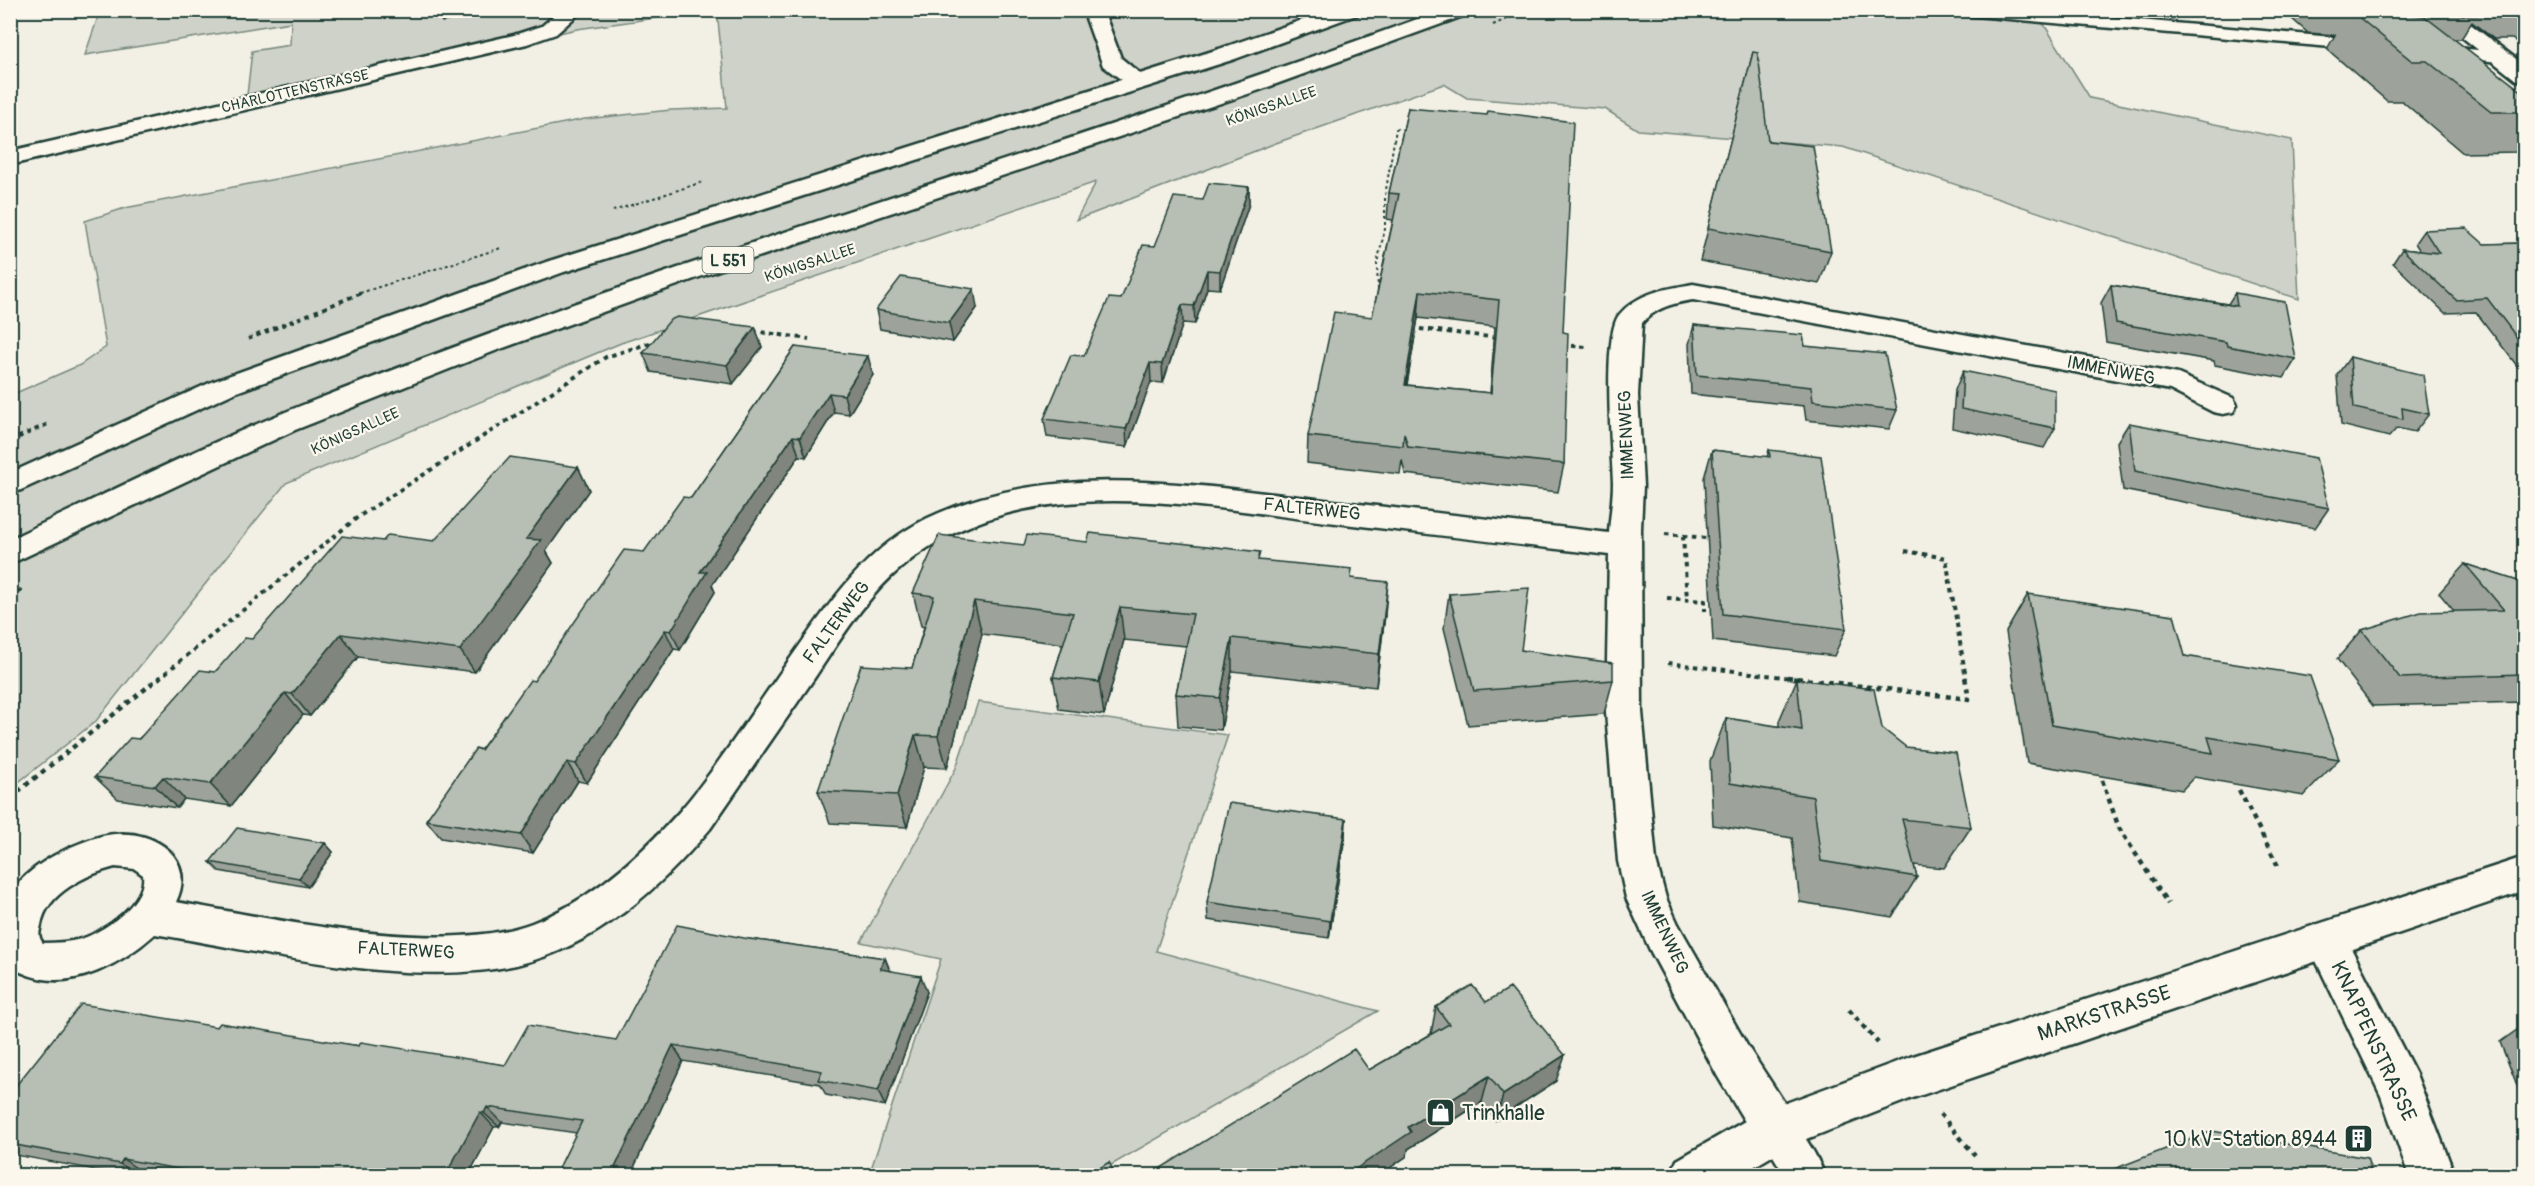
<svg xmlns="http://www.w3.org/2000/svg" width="2535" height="1186" font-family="Pangolin,sans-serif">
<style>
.green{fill:#cfd2c8;stroke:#77887e;stroke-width:1.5}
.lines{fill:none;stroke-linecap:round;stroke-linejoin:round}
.service-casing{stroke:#1f3d34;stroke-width:5}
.minor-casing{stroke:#1f3d34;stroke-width:5}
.secondary-casing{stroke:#1f3d34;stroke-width:5}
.primary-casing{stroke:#1f3d34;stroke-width:5}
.path-far2{stroke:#1f3d34;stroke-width:2;stroke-dasharray:3 3;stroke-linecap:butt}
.path-far1{stroke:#1f3d34;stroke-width:4;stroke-dasharray:4.5 4.5;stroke-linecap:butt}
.path{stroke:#1f3d34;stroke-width:4.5;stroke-dasharray:5 5;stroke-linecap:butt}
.service{fill:#fbf7ec;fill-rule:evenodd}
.minor{fill:#fbf7ec;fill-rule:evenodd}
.secondary{fill:#fbf7ec;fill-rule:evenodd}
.primary{fill:#fbf7ec;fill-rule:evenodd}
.wall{fill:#9da39a;stroke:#1f3d34;stroke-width:1.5;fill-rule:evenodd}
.shaded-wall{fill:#80857d;stroke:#1f3d34;stroke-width:1.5}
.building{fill:#b7beb3;stroke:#1f3d34;stroke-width:1.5;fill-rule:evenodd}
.labels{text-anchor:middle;stroke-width:4.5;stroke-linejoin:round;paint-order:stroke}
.far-street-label{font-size:15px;fill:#1f3d34;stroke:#fbf7ec}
.shield{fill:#fbf7ec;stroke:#61756b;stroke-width:1.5}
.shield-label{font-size:16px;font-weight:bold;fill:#1f3d34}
.street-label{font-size:18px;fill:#1f3d34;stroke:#fbf7ec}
.near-street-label{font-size:21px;fill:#1f3d34;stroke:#fbf7ec}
.near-poi-label{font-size:21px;fill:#1f3d34;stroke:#fbf7ec;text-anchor:start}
</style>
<rect width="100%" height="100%" fill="#f2f0e5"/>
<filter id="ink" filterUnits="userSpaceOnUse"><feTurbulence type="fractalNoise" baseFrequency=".0167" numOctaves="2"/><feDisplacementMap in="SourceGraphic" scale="12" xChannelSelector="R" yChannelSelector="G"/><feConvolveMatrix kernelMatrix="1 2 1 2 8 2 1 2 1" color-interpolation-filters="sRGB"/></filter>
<g filter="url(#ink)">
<path class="green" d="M100,11h606l-129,18 -331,75 6,-53 38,-6 1,-23 -206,33z
M717,11h1314l14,15 45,72 202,42 7,159 -456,-152 -205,-17 -33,-21 -138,-11 -23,-14 -168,59 -200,77 20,-38 -475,161 -335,140 -190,238 -85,67v-393l69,-30 26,-18 -21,-126 40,-13 460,-89 86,-9 56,-2z
M978,702l250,33 -72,216 222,60 -284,164h-225l72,-216 -80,-17 95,-174z"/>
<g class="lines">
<defs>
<path id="service" d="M1955,10h71l340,30 9,5 -9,5 -403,-35z
M2437,46l62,6 9,5 -9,5 -68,-7 -3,-4z
M1775,1111c23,9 41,42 50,65h-40l-28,-47 5,-13z"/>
<path id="minor" d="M560,10h23l-27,24 -29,10 -517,121v-14l504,-116 28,-9z
M1083,10h20l18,48 28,23 -3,5h-16l-27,-20z
M2428,10h24l72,55v16l-8,-1z
M1693,284l485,90 55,24 4,7 -4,7 -10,2 -10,-2 -43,-22 -477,-90c-19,3 -37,7 -51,23l-4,72 5,91 -2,43 1,183 14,149 10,37 12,26 70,123 43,66 6,16 -6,16 -16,6 -16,-6 -41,-68 -68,-127 -24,-52 -8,-37 -12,-149 3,-157c-91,-10 -182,-21 -273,-32 -141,-16 -313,-57 -433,43 -37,31 -61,71 -88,111 -35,51 -70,101 -105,152 -51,60 -115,118 -194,136 -106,24 -253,-13 -361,-31 -31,28 -81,57 -124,42 -8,-3 -15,-5 -21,-12 0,-20 -3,-44 0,-64 7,-32 75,-64 105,-66 41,-4 82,25 61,68 96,16 264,55 356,21 57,-21 108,-67 148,-112 40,-47 74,-102 110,-152 42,-59 79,-117 149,-146 123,-53 258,-27 386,-13 95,11 190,22 284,33 1,-17 4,-34 4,-50 -1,-32 -11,-146 6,-168 19,-23 47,-26 74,-31zM115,867l20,2 8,6c4,27 -39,57 -62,64 -12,3 -25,4 -38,4 -5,-6 -4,-10 -2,-18 5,-32 46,-51 74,-58z
M2326,922l14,5 76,147 39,102h-46l-28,-80 -75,-156 6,-13z"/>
<path id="secondary" d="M2524,857v34l-614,208 -121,47 -51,30h-68l7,-16 82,-47 151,-56z"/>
<path id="primary" d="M1331,10h31l-3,4 -124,45 -671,213 -330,121 -224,102v-22l204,-92 332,-119 673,-213z
M1442,10h30l-3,4 -212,77 -535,178 -227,82 -200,79 -285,134v-25c102,-48 203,-99 308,-140 369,-146 751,-252 1124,-389z"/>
</defs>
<use href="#service" class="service-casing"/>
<use href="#minor" class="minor-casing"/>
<use href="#secondary" class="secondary-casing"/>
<use href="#primary" class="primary-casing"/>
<path class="path-far2" d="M1493,25l34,-15
M613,211l90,-29
M1378,290l-1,-26 8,-35v-33l11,-67 12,1
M360,293l141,-45"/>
<path class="path-far1" d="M1411,328l88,10
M753,331l56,8
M248,339l116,-47
M1563,345l23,2
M10,441l38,-17
M1665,534l41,4
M1683,536l4,64
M1905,551l41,7 20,121
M10,596l16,-8
M1667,598l38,3v10
M1668,663l132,16
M158,679l200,-162 248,-160 50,-16"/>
<path class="path" d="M1787,677l182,22 -4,-22
M2102,780l17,48 49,76
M2239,790l39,76
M10,798l150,-121
M1849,1010l29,33
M1940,1114l35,41"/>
<use href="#service" class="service"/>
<use href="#minor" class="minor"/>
<use href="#secondary" class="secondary"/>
<use href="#primary" class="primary"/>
</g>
<path class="wall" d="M2192,10h70l-70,4z
M2282,10h242v37l-12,-8h-18l-22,-17 -11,17h-7l70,54v52l-5,7 -56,1 -61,-52h-15l-60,-52 8,-14 -27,-2z
M1753,52l15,89 63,110 -12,33 -119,-23z
M1408,108l155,224 1,132 -6,28 -153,-18 -3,-14 -2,14 -93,-11 1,-27 64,-119 21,-97 -6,-1 2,-26zM1418,318l77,9 -5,66 -83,-8z
M1249,187v17l-29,85 -13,-1 -12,36 -12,-1 -20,60 -12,-1 -24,65 -80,-10 -3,-18 111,-173 48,-46z
M2424,230l60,14 40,-1v132l-48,-63 -31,1 -52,-50 9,-14 18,2 -5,-8z
M2111,285l117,19 7,-11 61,66 -12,19 -69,-13 -1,-4 -108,-19 -5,-39z
M977,308l-24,34 -73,-13 -4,-19z
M1694,325l111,21 92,64 -8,19 -83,-9 -2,-14 -113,-12 -2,-50z
M755,327l7,20 -29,37 -82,-12 -8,-19z
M795,347l78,28 -24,39 -15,-2 -28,45 -7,-1 -87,129 3,7 -35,58 -6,-1 -87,134 -9,-2 -45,72 -92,-15 -15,-18 108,-139 157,-183z
M2350,357l79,57 -14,18 -18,-4 -8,9 -48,-12 -4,-50z
M1963,371l92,57 -11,20 -92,-20 3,-38z
M2129,423l200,85 -14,20 -192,-38 -6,-48z
M1712,450l55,7 2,-7 77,179 -12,27 -121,-15 -9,-163z
M578,467l11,23 -43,61 7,12 -78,109 -117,-15 -48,59 -7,-1 -72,91 -47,-7 -7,9 -59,-9 -23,-22 157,-138 131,-98h51z
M1024,545l236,16 92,17 33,37 -9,72 -144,-16 -11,59 -43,-4 -2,-32 10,-48 -62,-6 -20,75 -45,-6 -6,-32 10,-33 -81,-10 -35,134 -23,-1 -17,60 -77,-4 -12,-32 94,-123 12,-41 -3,-1 -8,-33z
M2465,564l59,19v119l-151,4 -36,-47 25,-29 92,-19 -15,-18z
M1449,594l72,56 92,30 -9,34 -136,11 -24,-97z
M2028,594l157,62 154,103 -35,37 -110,-19 -12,13 -155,-27 -21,-131z
M1797,679l85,49 89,99 -27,41 -30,-3 3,12 -25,40 -92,-15 -8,-64 -79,-13 -3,-64 16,-43 53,9v-6z
M1346,819l-1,18 -16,101 -121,-18 -1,-18z
M325,843l8,9 -25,35 -89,-16 -9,-9z
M749,939l136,19 5,12 37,22 -42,114 -59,-11 -6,-11 -137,-23 -53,115h-75l22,-43 -75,-11 -3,5h-5l-26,49h-312l-11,-2 -2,2h-15l-118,-22v-61l207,-66 288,38 111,-25z
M1486,1002l70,79 -60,39 -14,-18 -74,47 -1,7 -29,20h-230l221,-106 62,-36 5,-27z
M2524,1025v78l-24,-61z"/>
<path class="shaded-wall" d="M437,10h63l-58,12z
M1249,187v17l-29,85v-18z
M1207,270v18l-12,36 -1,-18z
M974,289l3,19 -24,34 -4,-19z
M1420,291l-2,27 -16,94 3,-27z
M1182,305l1,18 -20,60 -1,-19z
M755,327l7,20 -29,37 -6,-19z
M868,356l5,19 -24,39 -5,-19z
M1150,363l1,19 -24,65 -1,-18z
M829,393l5,19 -28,45 -6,-20z
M793,436l6,20 -87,129 3,7 -35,58 -9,-19 29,-59z
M578,467l11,23 -43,61 7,12 -78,109 -15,-22 66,-111z
M1388,582l-3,33 -9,72 3,-33z
M974,601l8,33 -35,134 -9,-32z
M1120,607l4,33 -20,75 -5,-33z
M665,630l9,19 -87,134 -11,-19z
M341,634l17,23 -48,59 -18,-22z
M1232,638v33l-11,59 -1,-32z
M285,693l18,22 -72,91 -21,-22z
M915,735l9,32 -17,60 -10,-32z
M567,762l11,19 -45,72 -12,-18z
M163,777l21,22 -7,9 -22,-22z
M1346,819l-1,18 -16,101 1,-17z
M325,843l8,9 -25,35 -9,-9z
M885,958l6,16 -11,-5z
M921,976l6,16 -42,114 -7,-15z
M10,983l4,3 -4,5z
M673,1045l10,16 -53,115h-19z
M1565,1055l-9,26 -60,39 7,-25z
M1489,1076l-7,26 -74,47 -1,7 -29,20h-33l63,-49z
M487,1107l15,15 -3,5 -15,-14z
M480,1112l14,15 -26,49h-23z
M123,1159l22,15 -2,2h-5l-18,-12z"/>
<path class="building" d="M2350,10l74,6 100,77v19h-33l-64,-51h-15z
M2353,10h119l5,5h-67z
M2505,10h19v4h-14z
M1753,52l5,1 10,88 45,5 18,105 -123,-23z
M1408,108l79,7 1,-4 85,11 -10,210 5,1 -4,131 -156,-17 -4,-14 -1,13 -95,-10 26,-124 38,5 27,-123 -10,-1zM1420,291l79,9 -8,93 -86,-8z
M1209,183l40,4 -29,84 -13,-1 -13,36 -12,-1 -20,59 -12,-1 -24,66 -82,-10 27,-64 13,1 25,-58 12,1 22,-54 12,1 19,-49 29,3z
M2466,228l18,16 40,-1v104l-37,-49 -31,2 -54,-51 37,4 -15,-23z
M901,277l73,12 -25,34 -73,-13z
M2111,285l126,21 -2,-13 50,9 11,57 -69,-13 -1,-4 -110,-19z
M677,317l78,10 -28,38 -84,-12 27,-33z
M1694,325l109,10 2,11 80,8 12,56 -84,-9 -2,-14 -114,-12z
M795,347l73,9 -24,39 -15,-2 -29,44 -7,-1 -93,136h7l-36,59 -6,-1 -89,134 -9,-2 -46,73 -95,-15 50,-72 5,2 49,-70 4,1 90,-131 20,2 39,-55 8,1z
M2350,357l73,18 6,39 -27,-6 1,11 -49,-11z
M1963,371l92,19v38l-94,-19z
M2129,423l187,35 13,50 -194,-37z
M1712,450l58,7 -1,-7 52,6 25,173 -123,-15z
M510,457l68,10 -52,72 15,1 -81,110 -119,-16 -49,60 -7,-1 -75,91 -47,-7 -8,9 -60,-9 35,-39 9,1 61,-69 15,2 30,-34 7,1 90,-103 41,5 5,-6 46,6z
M1090,533l170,19 -2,8 94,9 -1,9 37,4 -9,72 -147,-16 -12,60 -44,-4 17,-80 -73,-7 -21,75 -46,-5 20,-64 -99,-12 -36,135 -23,-1 -18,60 -79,-4 43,-126 51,3 22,-72 -21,-3 26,-58 85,10 3,-10 60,7z
M2465,564l59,19v91l-124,4 -38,-48 59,-18 83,-2z
M1529,588l-8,62 92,13v17l-139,11 -25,-97z
M2028,594l146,21 11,41 125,20 29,83 -131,-22 5,16 -161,-28z
M1797,679l77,10 8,39 24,19 50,6 15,74 -69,-8 15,58 -96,-16 -8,-64 -83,-14 -4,-65 76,12z
M1229,803l117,16 -16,102 -123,-19z
M237,828l88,15 -26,35 -89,-16z
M677,925l72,14 136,19 -5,11 41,7 -43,115 -60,-11 4,-9 -149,-26 -62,131h-56l27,-55 -95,-14 -3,6 -4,-1 -35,64h-228l-94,-17 -3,5 -110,-20v-51l71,-89 136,23 3,-4 139,23 2,-4 144,23 23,-40 88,15z
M1472,985l14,17 24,-14 55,67 -62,40 -14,-19 -81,51 3,5 -66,44h-197l206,-127 15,21 80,-46 -13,-17z
M2212,1131l155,27 6,18h-277z
M1109,1162l7,14h-29z"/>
</g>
<defs>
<symbol id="shop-square" viewBox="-11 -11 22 22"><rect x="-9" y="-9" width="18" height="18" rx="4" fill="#1f3d34" stroke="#fbf7ec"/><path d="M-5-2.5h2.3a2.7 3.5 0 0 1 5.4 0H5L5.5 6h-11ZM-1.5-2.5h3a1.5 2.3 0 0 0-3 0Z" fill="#fff"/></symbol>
<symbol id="building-square" viewBox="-11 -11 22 22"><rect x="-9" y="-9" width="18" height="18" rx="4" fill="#1f3d34" stroke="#fbf7ec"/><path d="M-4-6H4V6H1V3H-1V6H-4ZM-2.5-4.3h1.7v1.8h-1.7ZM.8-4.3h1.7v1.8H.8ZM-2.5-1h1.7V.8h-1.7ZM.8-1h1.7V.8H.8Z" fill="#fff"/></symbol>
</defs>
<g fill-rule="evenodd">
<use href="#shop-square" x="1424" y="1096" width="33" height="33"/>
<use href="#building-square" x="2342" y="1122" width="33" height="33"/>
</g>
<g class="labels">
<g class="far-street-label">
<text transform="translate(295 91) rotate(-13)" y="5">CHARLOTTENSTRASSE</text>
<text transform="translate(1271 106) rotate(-19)" y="5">KÖNIGSALLEE</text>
<text transform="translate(810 263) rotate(-18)" y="5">KÖNIGSALLEE</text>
<text transform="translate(355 431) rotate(-24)" y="5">KÖNIGSALLEE</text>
</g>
<rect class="shield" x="702.5" y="247" width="51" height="26" rx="4.5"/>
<g class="shield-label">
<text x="728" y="266">L 551</text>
</g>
<g class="street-label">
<text transform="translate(2111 370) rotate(11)" y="6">IMMENWEG</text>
<text transform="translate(1626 435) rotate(-92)" y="6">IMMENWEG</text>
<text transform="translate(1312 509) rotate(6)" y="6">FALTERWEG</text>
<text transform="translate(836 622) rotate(-53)" y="6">FALTERWEG</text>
<text transform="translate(1665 932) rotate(65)" y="6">IMMENWEG</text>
<text transform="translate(406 950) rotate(3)" y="6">FALTERWEG</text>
</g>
<g class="near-street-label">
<text transform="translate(2104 1013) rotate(-18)" y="7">MARKSTRASSE</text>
<text transform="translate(2374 1041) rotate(65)" y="7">KNAPPENSTRASSE</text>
</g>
<g class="near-poi-label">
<text x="1462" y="1120">Trinkhalle</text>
<text x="2337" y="1146" text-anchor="end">10 kV-Station 8944</text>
</g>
</g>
<rect width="2535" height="1186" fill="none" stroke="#fbf7ec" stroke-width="36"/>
<rect x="18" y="18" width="2499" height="1150" fill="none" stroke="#1f3d34" stroke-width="2" filter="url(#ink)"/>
</svg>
